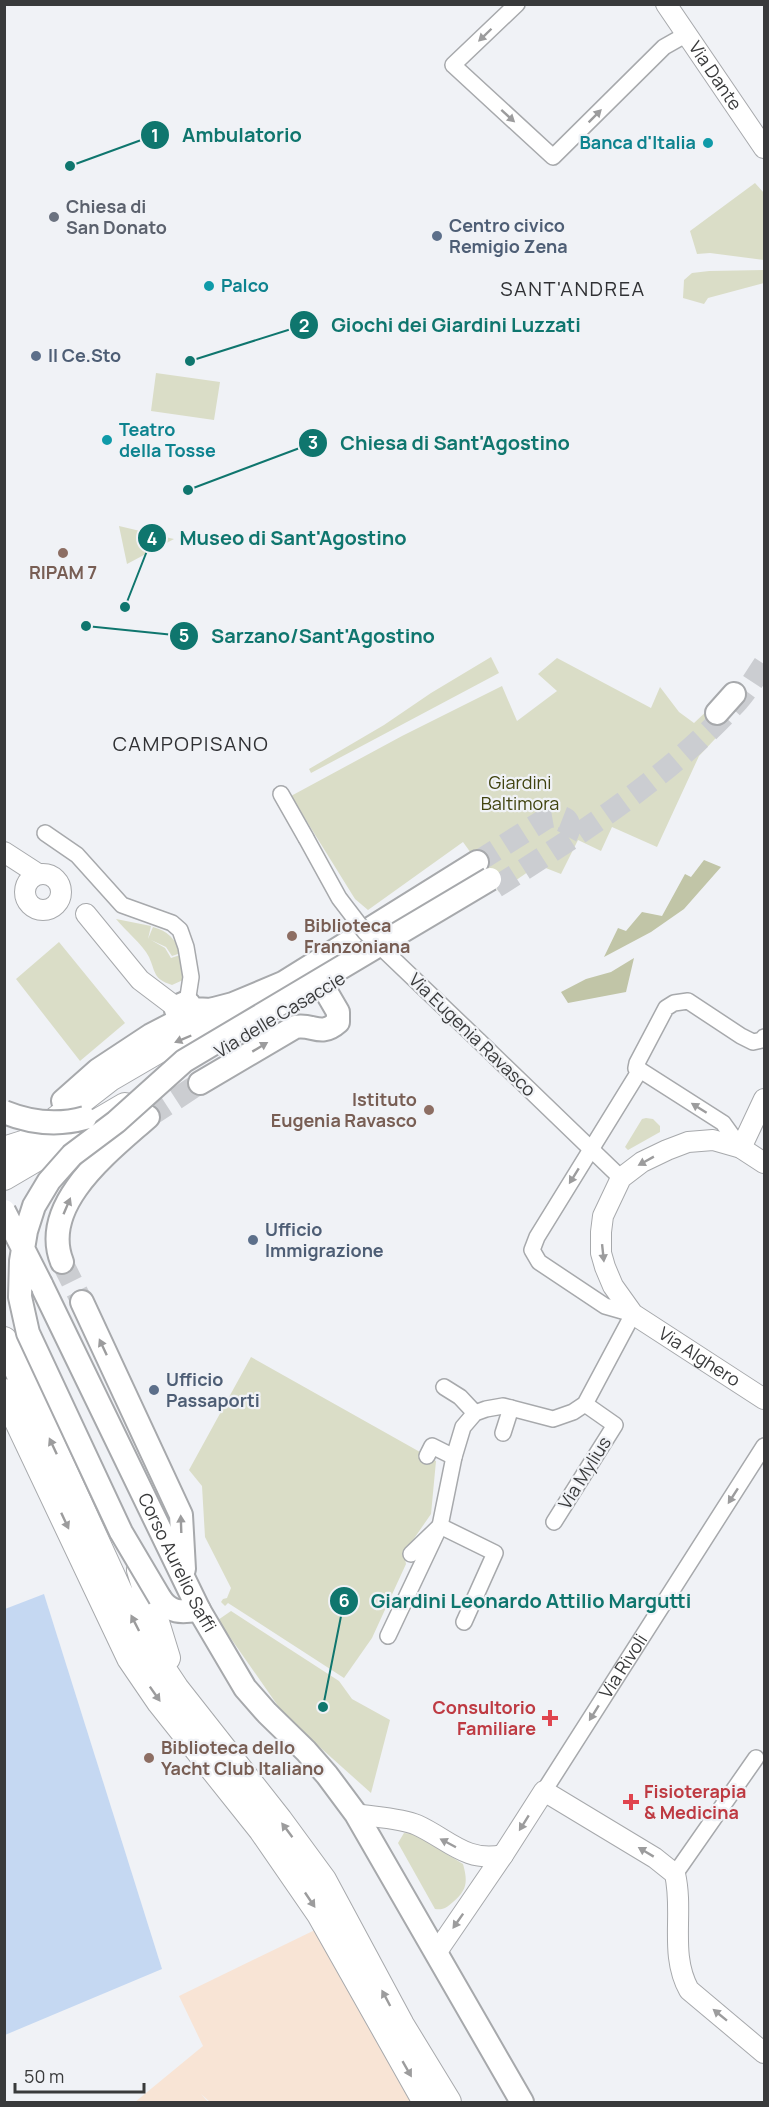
<svg xmlns="http://www.w3.org/2000/svg" width="769" height="2107" font-family="Manrope,sans-serif">
<style>
.industrial{fill:#f8e4d5}
.green{fill:#daddc7}
.forest{fill:#c1c5a7}
.water{fill:#c5d8f2}
.lines{fill:none;stroke-linecap:round;stroke-linejoin:round}
.secondary-tunnel{stroke:#cbcdd1;stroke-width:22;stroke-dasharray:22 11;stroke-linecap:butt}
.minor-casing{stroke:#a7a9ac;stroke-width:18}
.tertiary-casing{stroke:#a7a9ac;stroke-width:22}
.secondary-casing{stroke:#a7a9ac;stroke-width:26}
.trunk-casing{stroke:#a7a9ac;stroke-width:28}
.minor{stroke:#fff;stroke-width:15}
.tertiary{stroke:#fff;stroke-width:20}
.secondary{stroke:#fff;stroke-width:22}
.trunk{stroke:#fff;stroke-width:26}
.minor-bridge-casing{stroke:#a7a9ac;stroke-width:18;stroke-linecap:butt}
.secondary-bridge-casing{stroke:#a7a9ac;stroke-width:26;stroke-linecap:butt}
.minor-bridge{stroke:#fff;stroke-width:15}
.secondary-bridge{stroke:#fff;stroke-width:22}
.oneway{fill:#9c9c9d}
.culture-dot{fill:#0f9aa8;stroke:#f0f2f6;stroke-width:2}
.worship-dot{fill:#6b7280;stroke:#f0f2f6;stroke-width:2}
.service-dot{fill:#5c6f8a;stroke:#f0f2f6;stroke-width:2}
.education-dot{fill:#8d6e63;stroke:#f0f2f6;stroke-width:2}
.health-dot{fill:#e0444e;stroke:#f0f2f6;stroke-width:2}
.labels{text-anchor:middle;stroke-width:4.5;stroke-linejoin:round;paint-order:stroke}
.street-label{font-size:18px;fill:#393a3b;stroke:#f0f2f6}
.culture-label{font-size:18px;font-weight:bold;fill:#0d838f;stroke:#f0f2f6;text-anchor:start}
.worship-label{font-size:18px;font-weight:bold;fill:#5b616d;stroke:#f0f2f6;text-anchor:start}
.service-label{font-size:18px;font-weight:bold;fill:#4e5e75;stroke:#f0f2f6;text-anchor:start}
.education-label{font-size:18px;font-weight:bold;fill:#785e54;stroke:#f0f2f6;text-anchor:start}
.park-label{font-size:18px;fill:#40430f;stroke:#f0f2f6}
.health-label{font-size:18px;font-weight:bold;fill:#be3a42;stroke:#f0f2f6;text-anchor:end}
.neighbourhood-label{font-size:20px;letter-spacing:1.5px;fill:#303134;stroke:#f0f2f6}
.leader{fill:none;stroke:#0f766e;stroke-width:2}
.callout-dot{fill:#0f766e;stroke:#f0f2f6;stroke-width:2}
.mark-label{font-size:18px;text-anchor:middle;font-weight:bold;fill:#fff}
.callout-label{font-size:20px;text-anchor:middle;font-weight:bold;fill:#0f766e;stroke:#f0f2f6;stroke-width:4.5;stroke-linejoin:round;paint-order:stroke}
</style>
<rect width="100%" height="100%" fill="#f0f2f6"/>
<path class="industrial" d="M317,1929l101,173h-208l-9,-8 7,8h-73l68,-56 -24,-50z"/>
<path class="green" d="M755,183l9,10v67l-54,-7 -13,1 -7,-23z
M764,270v13l-56,15 -4,6 -21,-6 1,-18 8,-7 17,-2z
M156,373l64,9 -6,38 -63,-9z
M119,526l55,13 -47,25z
M491,657l8,16 -188,100 -2,-4 75,-44 47,-32z
M557,658l94,50 9,-21 19,25 15,11 16,-15 20,15 -31,33 -42,91 -45,-20 -11,24 -23,-11 -17,34 -23,-9 -39,27 -36,-50 -95,68 -13,-11 -64,-103 111,-60 100,-50 15,35 40,-30 -19,-17z
M116,919l35,7 -3,13 5,-12c15,4 22,12 28,26l-9,3 -6,-9 -15,-7 14,8 6,10 9,-3 3,25 -11,5c-19,-6 -16,-12 -23,-28 -6,-12 -24,-27 -33,-38z
M59,942l66,81 -45,38 -64,-82z
M646,1118l7,1 7,7v6l-32,18 -3,-3 17,-28z
M251,1357l185,104 -5,53 -27,39 2,11 -34,74 -28,40 -116,-75 -3,3 -4,-4 2,-3 4,-1 4,-10 -26,-51 -3,-51 -13,-16z
M231,1611l108,70 13,18 38,21 -19,73 -86,-77 -67,-96z
M404,1833l10,1 49,30c5,18 4,26 -10,38 -7,6 -9,8 -18,7l-37,-66z"/>
<path class="forest" d="M704,860l17,7 -37,42 -33,23 -47,25 14,-29 8,3 16,-19 20,4 23,-42 6,3z
M634,958l-8,34 -58,11 -7,-11 25,-13 25,-7z"/>
<path class="water" d="M44,1594l118,375 -157,66v-426z"/>
<g class="lines">
<path class="secondary-tunnel" d="M477,862l70,-44c10,-4 25,-2 22,12 -1,6 -7,13 -11,18
M496,887c86,-54 173,-110 242,-186 10,-11 18,-25 26,-37
M148,1117l52,-34
M62,1262l20,40"/>
<defs>
<g id="minor">
<path d="M517,4l-64,61 100,92 111,-110 23,-13"/>
<path d="M281,794l25,44"/>
<path d="M45,833l32,22 45,50 50,18 8,7 6,17 5,30 -4,26"/>
<path d="M479,1041l142,137"/>
<path d="M640,1070l-4,-2 1,-5 29,-55 8,-5 14,-2 53,35 12,6 9,-2 2,-3"/>
<path d="M444,1387l16,10 15,16"/>
<path d="M503,1433l8,-25"/>
<path d="M427,1456l5,-10 22,11"/>
<path d="M554,1522l61,-97 -30,-21"/>
<path d="M411,1554l29,-28 55,27 -31,69"/>
<path d="M388,1636l52,-110 14,-69 9,-30 12,-14 11,-4 17,-3 50,13 20,-7 12,-8 48,-90 -28,-8 -66,-44 -7,-12 5,-13 103,-167 83,53 18,25"/>
<path id="s1" d="M544,1791l220,-345"/>
<path d="M675,1874l81,-116"/>
</g>
<g id="tertiary">
<path id="s2" d="M666,4l98,144"/>
<path d="M4,852l34,22"/>
<circle cx="43" cy="892" r="18"/>
<path d="M86,914l54,66 37,28"/>
<path d="M741,1148l23,-49"/>
<path id="s3" d="M764,1163l-23,-15 -28,-8 -25,2 -21,8 -25,12 -21,16 -18,38 -2,16v21l4,14 8,19 20,28 131,85"/>
<path d="M356,1814c18,3 45,4 61,11 31,14 49,38 86,30"/>
<path d="M436,1953l67,-98 41,-64 111,67 20,16c9,39 -6,80 14,116l75,63"/>
</g>
<g id="secondary">
<path d="M717,713l17,-19"/>
<path d="M212,1010l-20,-1 -3,-5 -4,-1 -7,3 -2,4 3,7 8,2 4,-4 42,-11 50,-21 194,-121"/>
<path d="M200,1083l95,-56c18,-4 25,11 43,-5v-10l-14,-24"/>
<path d="M63,1101l35,-31 53,-35 31,-16"/>
<path d="M62,1262c-23,-58 48,-111 86,-145"/>
<path id="s4" d="M41,1284l158,326 46,78 22,25 39,38 21,24 29,39 166,288"/>
<path d="M82,1302l99,213 3,54"/>
<path d="M160,1598c10,16 22,14 39,12"/>
</g>
<path id="trunk" d="M4,1150l22,-7 84,-65 48,-28 65,-26 36,-8
M4,1177l121,-71
M4,1340l119,260 21,41 32,48 103,131 44,60 78,145 47,77
M4,1392l126,266 30,44 102,128 58,84 106,188
M140,1570l27,88"/>
</defs>
<use href="#minor" class="minor-casing"/>
<use href="#tertiary" class="tertiary-casing"/>
<use href="#secondary" class="secondary-casing"/>
<use href="#trunk" class="trunk-casing"/>
<use href="#minor" class="minor"/>
<use href="#tertiary" class="tertiary"/>
<use href="#secondary" class="secondary"/>
<use href="#trunk" class="trunk"/>
<defs>
<path id="minor-bridge" d="M306,838l33,60 26,34 114,109"/>
<path id="secondary-bridge" d="M4,1112c27,11 53,14 81,6
M4,1211l37,73
M160,1598l-39,-66 -93,-199 -8,-36 1,-36 5,-30 8,-25 15,-25 23,-26 44,-33 68,-61 306,-182"/>
</defs>
<use href="#minor-bridge" class="minor-bridge-casing"/>
<use href="#secondary-bridge" class="secondary-bridge-casing"/>
<use href="#minor-bridge" class="minor-bridge"/>
<use href="#secondary-bridge" class="secondary-bridge"/>
</g>
<defs><path id="oneway-solid" d="M-6-.8H1V-3.2L6.5 0L1 3.2V.8H-6Z" transform="scale(1.5)"/></defs>
<g class="oneway">
<use href="#oneway-solid" transform="translate(485 35) rotate(136)"/>
<use href="#oneway-solid" transform="translate(508 116) rotate(42)"/>
<use href="#oneway-solid" transform="translate(595 116) rotate(-45)"/>
<use href="#oneway-solid" transform="translate(183 1039) rotate(157)"/>
<use href="#oneway-solid" transform="translate(260 1047) rotate(-31)"/>
<use href="#oneway-solid" transform="translate(699 1108) rotate(-148)"/>
<use href="#oneway-solid" transform="translate(646 1161) rotate(151)"/>
<use href="#oneway-solid" transform="translate(574 1176) rotate(122)"/>
<use href="#oneway-solid" transform="translate(67 1206) rotate(-67)"/>
<use href="#oneway-solid" transform="translate(603 1253) rotate(84)"/>
<use href="#oneway-solid" transform="translate(103 1347) rotate(-115)"/>
<use href="#oneway-solid" transform="translate(53 1446) rotate(-115)"/>
<use href="#oneway-solid" transform="translate(733 1496) rotate(123)"/>
<use href="#oneway-solid" transform="translate(65 1521) rotate(65)"/>
<use href="#oneway-solid" transform="translate(181 1524) rotate(-92)"/>
<use href="#oneway-solid" transform="translate(135 1623) rotate(-117)"/>
<use href="#oneway-solid" transform="translate(155 1694) rotate(55)"/>
<use href="#oneway-solid" transform="translate(594 1713) rotate(122)"/>
<use href="#oneway-solid" transform="translate(524 1823) rotate(122)"/>
<use href="#oneway-solid" transform="translate(287 1830) rotate(-127)"/>
<use href="#oneway-solid" transform="translate(448 1843) rotate(-152)"/>
<use href="#oneway-solid" transform="translate(646 1852) rotate(-149)"/>
<use href="#oneway-solid" transform="translate(310 1900) rotate(56)"/>
<use href="#oneway-solid" transform="translate(458 1921) rotate(125)"/>
<use href="#oneway-solid" transform="translate(386 1998) rotate(-118)"/>
<use href="#oneway-solid" transform="translate(720 2015) rotate(-141)"/>
<use href="#oneway-solid" transform="translate(407 2069) rotate(60)"/>
</g>
<g class="culture-dot">
<circle cx="708" cy="143" r="6"/>
<circle cx="209" cy="286" r="6"/>
<circle cx="107" cy="440" r="6"/>
</g>
<circle class="worship-dot" cx="54" cy="217" r="6"/>
<g class="service-dot">
<circle cx="437" cy="236" r="6"/>
<circle cx="36" cy="356" r="6"/>
<circle cx="253" cy="1240" r="6"/>
<circle cx="154" cy="1390" r="6"/>
</g>
<g class="education-dot">
<circle cx="63" cy="553" r="6"/>
<circle cx="292" cy="936" r="6"/>
<circle cx="429" cy="1110" r="6"/>
<circle cx="149" cy="1758" r="6"/>
</g>
<g class="health-dot">
<path d="M547 1709h6v6h6v6h-6v6h-6v-6h-6v-6h6z"/>
<path d="M628 1793h6v6h6v6h-6v6h-6v-6h-6v-6h6z"/>
</g>
<g class="labels">
<g class="street-label">
<text dy="6" stroke="none"><textPath href="#s2" startOffset="87">Via Dante</textPath></text>
<text transform="translate(280 1015) rotate(-31)" y="6">Via delle Casaccie</text>
<text transform="translate(472 1035) rotate(44)" y="6">Via Eugenia Ravasco</text>
<text dy="6" stroke="none"><textPath href="#s3" startOffset="386">Via Alghero</textPath></text>
<text transform="translate(585 1473) rotate(-58)" y="6">Via Mylius</text>
<text dy="6" stroke="none"><textPath href="#s4" startOffset="310">Corso Aurelio Saffi</textPath></text>
<text dy="6" stroke="none"><textPath href="#s1" startOffset="148">Via Rivoli</textPath></text>
</g>
<g class="culture-label">
<text x="696" y="149" text-anchor="end">Banca d'Italia</text>
<text x="221" y="292">Palco</text>
<text x="119" y="436">Teatro<tspan x="119" dy="21">della Tosse</tspan></text>
</g>
<g class="worship-label">
<text x="66" y="213">Chiesa di<tspan x="66" dy="21">San Donato</tspan></text>
</g>
<g class="service-label">
<text x="449" y="232">Centro civico<tspan x="449" dy="21">Remigio Zena</tspan></text>
<text x="48" y="362">Il Ce.Sto</text>
<text x="265" y="1236">Ufficio<tspan x="265" dy="21">Immigrazione</tspan></text>
<text x="166" y="1386">Ufficio<tspan x="166" dy="21">Passaporti</tspan></text>
</g>
<g class="education-label">
<text x="63" y="579" text-anchor="middle">RIPAM 7</text>
<text x="304" y="932">Biblioteca<tspan x="304" dy="21">Franzoniana</tspan></text>
<text x="417" y="1106" text-anchor="end">Istituto<tspan x="417" dy="21">Eugenia Ravasco</tspan></text>
<text x="161" y="1754">Biblioteca dello<tspan x="161" dy="21">Yacht Club Italiano</tspan></text>
</g>
<g class="park-label">
<text x="520" y="789">Giardini<tspan x="520" dy="21">Baltimora</tspan></text>
</g>
<g class="health-label">
<text x="536" y="1714">Consultorio<tspan x="536" dy="21">Familiare</tspan></text>
<text x="644" y="1798" text-anchor="start">Fisioterapia<tspan x="644" dy="21">&amp; Medicina</tspan></text>
</g>
<g class="neighbourhood-label">
<text x="573" y="296">SANT'ANDREA</text>
<text x="191" y="751">CAMPOPISANO</text>
</g>
</g>
<path class="leader" d="M70 166L155 135M190 361L304 325M188 490L313 443M125 607L152 538M86 626L184 636M323 1707L344 1601"/>
<g class="callout-dot">
<circle cx="70" cy="166" r="6"/>
<circle cx="190" cy="361" r="6"/>
<circle cx="188" cy="490" r="6"/>
<circle cx="125" cy="607" r="6"/>
<circle cx="86" cy="626" r="6"/>
<circle cx="323" cy="1707" r="6"/>
<circle cx="155" cy="135" r="15"/>
<circle cx="304" cy="325" r="15"/>
<circle cx="313" cy="443" r="15"/>
<circle cx="152" cy="538" r="15"/>
<circle cx="184" cy="636" r="15"/>
<circle cx="344" cy="1601" r="15"/>
</g>
<g class="mark-label">
<text x="155" y="142">1</text>
<text x="304" y="332">2</text>
<text x="313" y="449">3</text>
<text x="152" y="545">4</text>
<text x="184" y="642">5</text>
<text x="344" y="1607">6</text>
</g>
<g class="callout-label">
<text x="242" y="142">Ambulatorio</text>
<text x="456" y="332">Giochi dei Giardini Luzzati</text>
<text x="455" y="450">Chiesa di Sant'Agostino</text>
<text x="293" y="545">Museo di Sant'Agostino</text>
<text x="323" y="643">Sarzano/Sant'Agostino</text>
<text x="531" y="1608">Giardini Leonardo Attilio Margutti</text>
</g>
<rect width="769" height="2107" fill="none" stroke="#393a3b" stroke-width="12"/>
<path d="M15 2083v9h129v-9" fill="none" stroke="#393a3b" stroke-width="3"/>
<text x="24" y="2083" font-size="18" fill="#393a3b" stroke="#f0f2f6" stroke-width="4.5" paint-order="stroke">50 m</text>
</svg>
